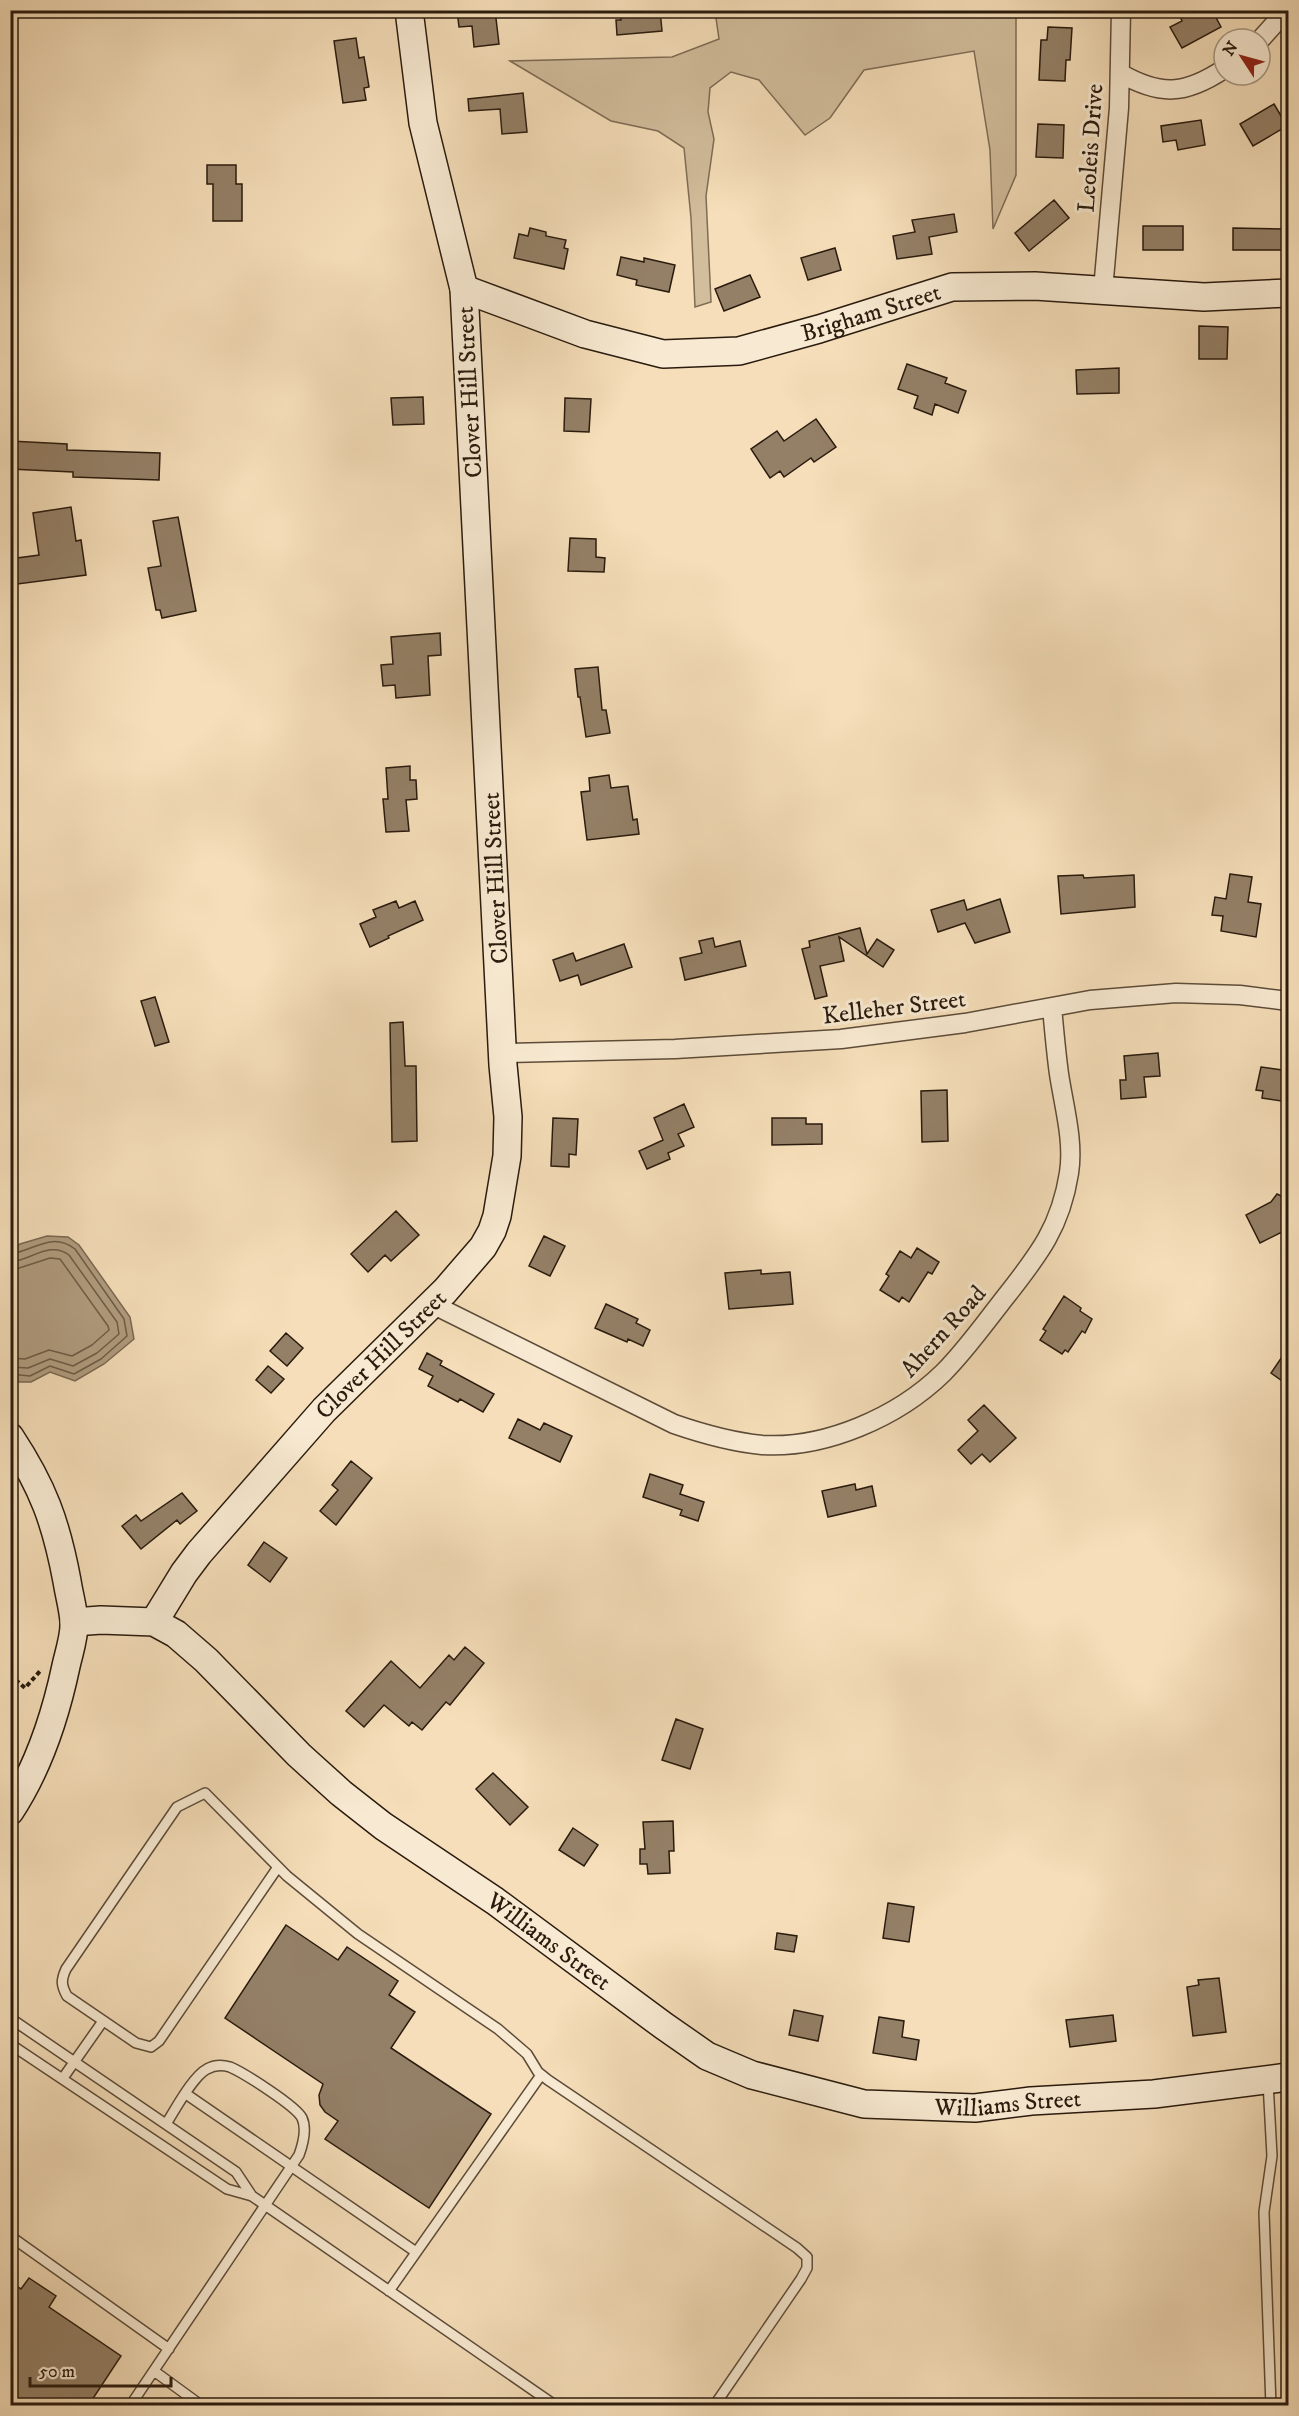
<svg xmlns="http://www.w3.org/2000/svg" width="1299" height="2416" font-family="'IM FELL DW Pica',serif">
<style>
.green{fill:#d2bd9c;stroke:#7e6c55;stroke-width:1.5}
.water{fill:#b09c7f;stroke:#7a6852;stroke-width:1.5}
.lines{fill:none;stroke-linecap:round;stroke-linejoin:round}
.shore{stroke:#6d5c46;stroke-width:1.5}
.building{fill:#948067;stroke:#2a1b0e;stroke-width:1.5}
.lane-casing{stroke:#5d4c39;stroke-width:12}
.street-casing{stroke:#5d4c39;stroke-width:21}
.secondary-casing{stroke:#2a1b0e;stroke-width:30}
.path{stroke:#2a1b0e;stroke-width:4;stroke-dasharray:4.5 3;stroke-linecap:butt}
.lane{stroke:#f8ead2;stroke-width:9}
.street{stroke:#f8ead2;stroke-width:18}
.secondary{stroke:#f8ead2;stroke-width:27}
.labels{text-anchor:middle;stroke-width:6;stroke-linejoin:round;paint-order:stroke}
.street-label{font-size:24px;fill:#2a1b0e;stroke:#f8ead2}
</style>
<rect width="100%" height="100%" fill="#f5deb9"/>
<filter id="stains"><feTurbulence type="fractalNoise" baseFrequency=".00333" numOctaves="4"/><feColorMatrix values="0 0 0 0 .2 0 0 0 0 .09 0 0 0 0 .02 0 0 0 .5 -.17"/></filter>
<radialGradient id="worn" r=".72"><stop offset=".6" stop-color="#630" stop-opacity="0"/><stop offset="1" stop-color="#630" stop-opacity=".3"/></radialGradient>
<path class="green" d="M715,11h301v164l-23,54 -3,-79 -16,-99 -110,19 -34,48 -25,17 -46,-55 -28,-8 -21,16 -2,24 6,27 -8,57 5,106 -16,5 -4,-89 -7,-70 -26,-17 -47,-10 -101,-60 162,-4 47,-18z"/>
<path class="water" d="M47,1236l21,1 11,8 51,72 4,22 -30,25 -29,17 -25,-9 -19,10h-16l-5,-4 1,-128 9,-6z"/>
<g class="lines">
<path class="shore" d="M10,1254c24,-3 41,-23 65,-5l49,70 3,17 -26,23 -27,15 -24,-8 -20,10 -20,-2
M10,1262c20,-1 40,-22 59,-7l48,67 2,12 -22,19 -24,13 -23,-7 -22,9 -18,-1
M10,1271l40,-13 10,1 48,67 1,4 -17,15 -20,11 -23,-6 -24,9 -15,-1"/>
</g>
<path class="building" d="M457,10h38l4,34 -25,3 -2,-21 -13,1z
M620,10h40l2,21 -45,4 -1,-15h5z
M1177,10h35l9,17 -39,21 -12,-21 12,-6z
M1048,27l24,1 -2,32h-4l-1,21 -26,-1 2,-40h6z
M356,38l3,20 5,-1 5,30 -5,1 2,12 -23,3 -9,-62z
M523,93l4,39 -25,2 -2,-25 -31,2 -1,-12z
M1274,104l13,22 -34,20 -13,-22z
M1201,120l4,25 -27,5 -2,-10 -13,2 -2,-16z
M1038,124l26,1 -1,33 -27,-1z
M207,165h29v19h6v37h-29v-37h-6z
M1054,200l15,18 -40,33 -14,-18z
M954,214l3,18 -28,5 3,17 -35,5 -4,-23 22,-4 -3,-12z
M1143,226h40v24h-40z
M530,228l16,4v4l20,4 -2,8 4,1 -4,20 -50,-11 5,-24 9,2z
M1233,228l50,1v21h-50z
M835,248l6,22 -33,10 -7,-22z
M621,257l23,5v-4l31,7 -6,27 -33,-7 1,-5 -20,-5z
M750,275l10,22 -36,14 -9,-22z
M1199,326l29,1 -1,32h-28z
M907,364l40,14 -2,5 21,8 -8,22 -23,-9 -3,11 -18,-7 4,-12 -20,-7z
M1119,368v25l-42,1 -1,-24z
M423,397l1,27 -31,1 -2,-27z
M565,398l26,1 -2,33 -25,-1z
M816,419l20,28 -22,15 -3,-4 -27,19 -4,-6 -10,7 -19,-29 26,-18 7,10z
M10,441l57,3v6l93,3 -1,27 -86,-3v-5l-63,-3z
M71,507l5,34 5,-1 5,35 -76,10v-26l29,-4 -6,-42z
M178,517l18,94 -34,7 -2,-8h-4l-8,-42 13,-2 -8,-45z
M570,538l26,1v18l9,1 -1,14 -36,-1z
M440,633l1,22 -13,1 2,39 -34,3 -1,-13 -12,1 -2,-21 12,-1 -2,-27z
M598,667l4,43h4l4,23 -24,4 -6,-40h-2l-3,-28z
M410,766v14h6l1,19 -11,1 3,31 -23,1 -3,-33h5l-2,-31z
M609,775l2,13 17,-2 5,34 4,-1 2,15 -52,6 -6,-48 9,-1 -1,-13z
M1230,874l22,3 -4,25 13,2 -5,33 -35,-6 2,-15 -11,-1 3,-18 11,2z
M1083,875l1,3 50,-3 1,32 -74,7 -3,-38z
M1000,899l10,33 -35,11 -10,-20 -27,9 -7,-22 33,-10 3,10z
M396,901l3,7 16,-7 8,19 -35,16 1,2 -19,9 -10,-23 16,-7 -3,-7z
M860,928l7,26 10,-15 17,11 -11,17 -44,-30 5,24 -24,5 7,30 -12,3 -13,-50 8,-2 -1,-6z
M713,938l2,9 25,-6 6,25 -61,14 -5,-22 22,-5 -3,-12z
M624,944l8,23 -51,18 -3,-10 -18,6 -7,-21 20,-7 3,8z
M155,997l14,45 -14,4 -14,-45z
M403,1022l2,44h11l1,75 -25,1 -2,-119z
M1158,1053l2,23 -16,1 2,20 -25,2 -1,-19h6l-2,-24z
M1261,1067l21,3v3l6,1v28l-26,-4 1,-7 -7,-1z
M947,1090l1,51 -26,1 -1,-51z
M684,1104l10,23 -16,7 6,12 -16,7 2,6 -23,10 -8,-18 24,-11 -9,-22z
M553,1118l25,1 -2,36 -7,-1v13l-18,-1z
M772,1118h34v6h16v20l-50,1z
M1277,1194l11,5v30l-28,14 -14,-28 25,-13z
M396,1211l23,24 -28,26 -6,-6 -17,17 -17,-18z
M544,1236l21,10 -15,30 -21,-10z
M917,1248l22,14 -7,12 -4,-2 -19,30 -7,-5 -3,5 -19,-12 9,-14 -3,-2 14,-23 11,7z
M761,1270v4l29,-2 3,32 -64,5 -4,-36z
M1064,1296l17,12 -1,3 12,8 -7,14 -3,-2 -14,21 -3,-2 -3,4 -22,-14 6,-9 -3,-2z
M606,1304l32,15 -2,4 14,7 -7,16 -15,-7 -1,3 -32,-14z
M286,1333l17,15 -16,18 -17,-15z
M1288,1348v37l-17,-12z
M427,1353l15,8 -2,4 54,29 -11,18 -23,-13 -2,3 -30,-16 5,-10 -14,-7z
M268,1366l16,13 -13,14 -15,-13z
M984,1405l32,33 -26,24 -8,-8 -11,10 -13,-14 20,-19 -10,-11z
M518,1419l22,11 4,-7 28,13 -12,26 -51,-24z
M351,1461l21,17 -36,47 -16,-14 18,-21 -6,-5z
M650,1474l33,11 -3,9 24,8 -6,19 -18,-6 2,-5 -39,-13z
M855,1484l1,6 16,-4 4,20 -48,11 -6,-26z
M182,1493l15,18 -17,13 -3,-4 -36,29 -19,-23 14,-11 5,6z
M264,1542l23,16 -17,24 -22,-17z
M465,1647l19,16 -34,42 -4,-3 -24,28 -10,-8 -3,4 -25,-21 -20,22 -18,-16 45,-50 29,27 29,-33 5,5z
M676,1719l27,10 -13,40 -28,-9z
M493,1773l35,34 -18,18 -34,-36z
M673,1821l1,30h-5l1,22 -22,1 -1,-10h-7v-15h5l-2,-27z
M573,1828l25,17 -14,21 -25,-16z
M888,1903l26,4 -5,35 -26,-4z
M286,1925l52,35 9,-13 51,34 -9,14 26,17 -24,36 100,66 -62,94 -104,-69 13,-18 -13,-9 -5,-7 -1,-10 4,-11 -98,-66z
M777,1933l20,3 -3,16 -19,-3z
M1219,1978l7,54 -33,4 -6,-49 12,-2 -1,-5z
M794,2010l29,6 -5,25 -29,-6z
M1113,2015l3,26 -46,6 -4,-27z
M879,2017l25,4 -2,16 17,3 -3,20 -43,-7z
M29,2278l27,18 -7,11 72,49 -33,50h-71l-7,-5v-119l11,7z"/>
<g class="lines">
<defs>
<path id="lane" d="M278,1867l-119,174 -8,6 -15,-4 -69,-47c-6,-11 -6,-16 -1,-27l111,-162 28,-14 82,83 71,58 140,95 29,25 11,18 10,8 249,168 10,9v11l-6,11 -87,127
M10,2018l226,154 16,24 13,9 291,201
M10,2044l217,145 25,7
M63,2078l40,-57
M1268,2082l4,74 -8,56 7,194
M186,2094l230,158
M10,2236l159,113
M389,2291l152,-216
M154,2371l48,35
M130,2406l169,-251c4,-11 8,-26 3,-37 -6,-12 -58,-45 -72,-51 -7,-2 -16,-2 -23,2 -14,7 -32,41 -41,55"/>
<path id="street" d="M1260,40l27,-30
M1120,73c40,23 65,22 104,-4
M1103,290l16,-182 2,-98
M503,1053l172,-4 166,-10 124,-16 125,-23 86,-7 64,2 48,6
M432,1304l242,120c29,10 57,18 88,21 63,4 136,-28 181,-72 21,-21 39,-46 57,-69 35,-45 60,-73 69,-131 5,-32 -5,-66 -10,-99 -3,-22 -5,-45 -7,-67"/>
<g id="secondary">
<path id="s1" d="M464,289l121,45 78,20 76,-3 80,-22 133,-42 83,-1 169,11 84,-4"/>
<path d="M10,1437c33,50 46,85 57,144 2,13 6,27 7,40 1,15 -5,31 -8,45 -11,52 -27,101 -56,145"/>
<path id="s2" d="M74,1622l27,-2 53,2 22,12 30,26 93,95 42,38 42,33 112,75 169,125 43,30 45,19 112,29 111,4 56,-7 123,-7 134,-17"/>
<path id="s3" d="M154,1622l30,-49 15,-20 125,-143 121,-119 38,-44 9,-16 5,-15 10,-60 1,-39 -5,-52 -39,-776 -41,-166 -14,-113"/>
</g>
</defs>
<use href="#lane" class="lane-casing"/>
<use href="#street" class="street-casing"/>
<use href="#secondary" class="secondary-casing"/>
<path class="path" d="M10,1675l15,13 16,-18"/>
<use href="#lane" class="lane"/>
<use href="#street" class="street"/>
<use href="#secondary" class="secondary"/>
</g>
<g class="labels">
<g class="street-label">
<text transform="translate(1090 148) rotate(-86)" y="8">Leoleis Drive</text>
<text dy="8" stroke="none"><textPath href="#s1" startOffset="423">Brigham Street</textPath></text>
<text transform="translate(469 392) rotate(-93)" y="8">Clover Hill Street</text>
<text transform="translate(495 878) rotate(-93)" y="8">Clover Hill Street</text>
<text transform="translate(894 1007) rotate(-7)" y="8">Kelleher Street</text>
<text transform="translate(943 1331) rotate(-48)" y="8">Ahern Road</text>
<text dy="8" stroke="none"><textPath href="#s3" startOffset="352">Clover Hill Street</textPath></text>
<text dy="8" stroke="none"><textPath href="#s2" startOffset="590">Williams Street</textPath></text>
<text dy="8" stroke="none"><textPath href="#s2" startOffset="1094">Williams Street</textPath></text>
</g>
</g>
<rect width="1299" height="2416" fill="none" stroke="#f5deb9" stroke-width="36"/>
<rect x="12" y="12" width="1275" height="2392" fill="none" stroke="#2a1b0e" stroke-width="3"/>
<rect x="18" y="18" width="1263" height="2380" fill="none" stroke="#2a1b0e" stroke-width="1.5"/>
<g transform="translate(1242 57) rotate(306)"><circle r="28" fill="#f8ead2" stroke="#a69784" stroke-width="1.5"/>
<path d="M0-4.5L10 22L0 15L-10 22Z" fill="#8f2418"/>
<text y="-9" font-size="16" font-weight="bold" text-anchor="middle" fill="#2a1b0e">N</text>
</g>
<path d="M30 2377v9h141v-9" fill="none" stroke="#2a1b0e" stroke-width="3"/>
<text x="39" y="2377" font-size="18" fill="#2a1b0e" stroke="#f8ead2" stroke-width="4.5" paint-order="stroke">50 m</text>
<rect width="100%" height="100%" filter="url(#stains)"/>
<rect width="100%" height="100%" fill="url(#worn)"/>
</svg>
